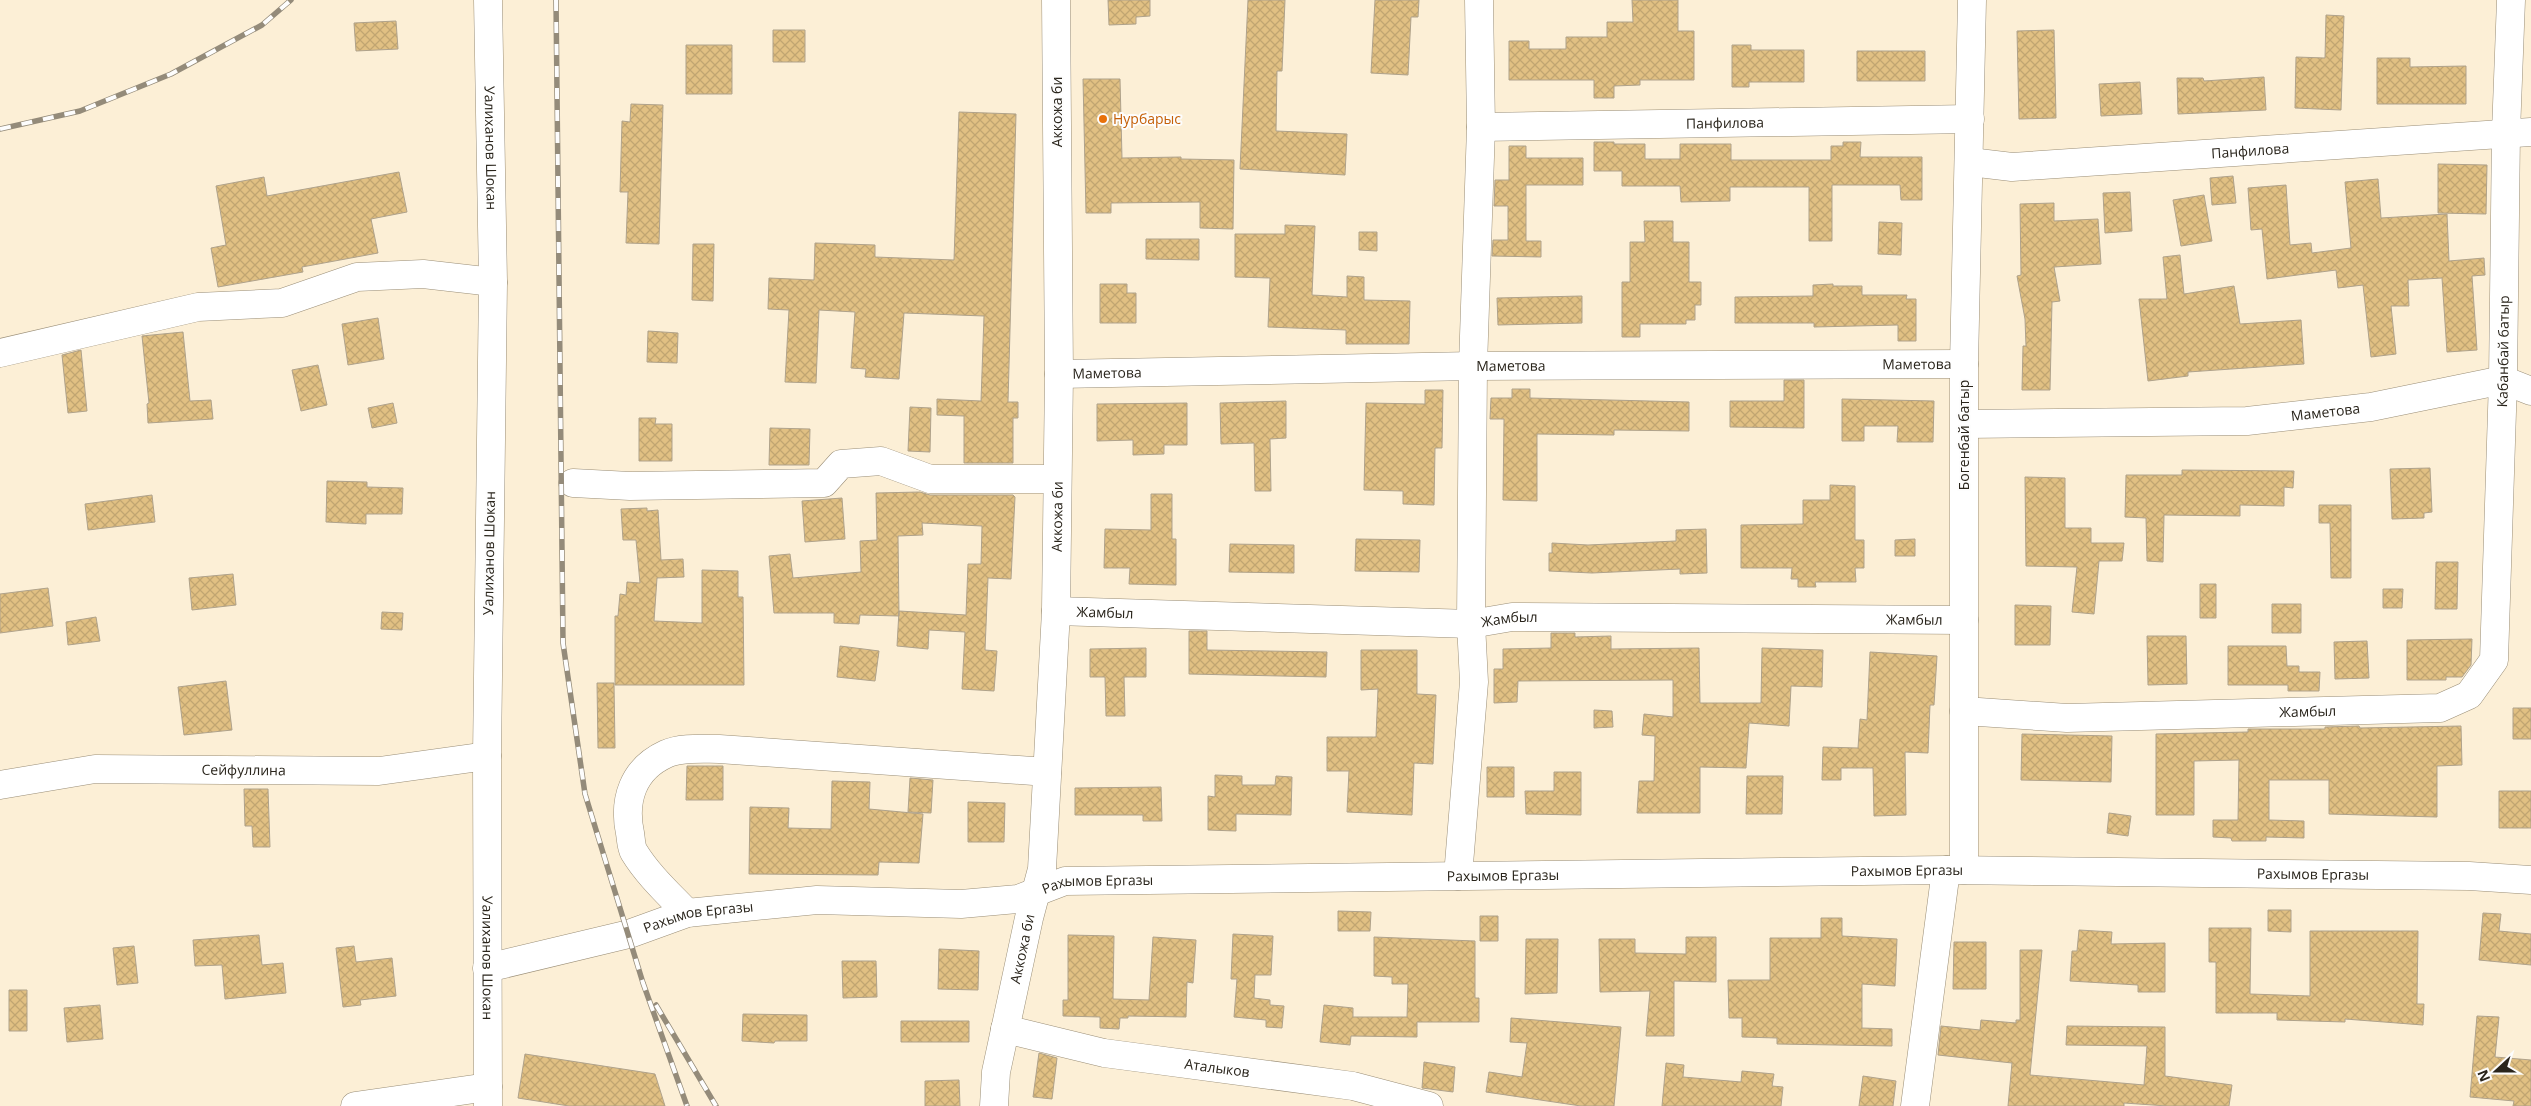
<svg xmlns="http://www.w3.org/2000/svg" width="2531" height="1106" font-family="'Open Sans',sans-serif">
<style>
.building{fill:url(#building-cross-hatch);stroke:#afa28b}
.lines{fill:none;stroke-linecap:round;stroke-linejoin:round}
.minor-casing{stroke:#9a8e77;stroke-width:29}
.minor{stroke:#fff;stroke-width:28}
.rail-casing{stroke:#948b7a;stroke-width:5.5}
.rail{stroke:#fdfdfd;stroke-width:4;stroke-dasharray:11;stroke-linecap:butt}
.food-dot{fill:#e8710a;stroke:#fdfdfd;stroke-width:2}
.labels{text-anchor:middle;stroke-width:4;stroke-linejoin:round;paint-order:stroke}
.street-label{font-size:14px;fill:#29241b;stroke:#fdfdfd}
.food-label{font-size:14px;fill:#c56008;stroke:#fdfdfd;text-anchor:start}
</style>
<defs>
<pattern id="building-cross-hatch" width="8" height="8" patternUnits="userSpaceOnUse" patternTransform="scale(1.25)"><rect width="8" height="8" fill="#e1c083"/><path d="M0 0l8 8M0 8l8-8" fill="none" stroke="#c1a571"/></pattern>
</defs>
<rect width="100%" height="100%" fill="#fcefd6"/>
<path class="building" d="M1108,0h42v16l-14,1v7l-27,1z
M1248,0h37l-3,71h-5l-1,60 71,3 -2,41 -105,-6z
M1375,0h44l-1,17h-7l-3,58 -37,-2z
M1632,0h46v31h16v49h-54v5l-26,1v12h-20v-18h-85v-39h20v8h37v-12h41v-15h26z
M2326,15l18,1 -3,94 -46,-2 1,-51 29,1z
M396,21l2,28 -42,2 -2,-28z
M773,30h32v32h-32z
M2054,30l2,88 -37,1 -2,-88z
M686,45h46v49h-46z
M1732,45h19v5h53v32h-55v5h-17z
M1857,51h68v30h-68z
M2377,58h33v9l56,-1v38h-89z
M2264,77l2,33 -88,4 -1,-36h26l1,3z
M1083,79h37l2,79 59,-1v2l53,1 -1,69 -33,-1v-26l-89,1v10h-25z
M2140,82l2,32 -41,2 -2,-32z
M631,104l32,1 -4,139 -33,-1 2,-51h-8l2,-71 8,1z
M959,112l57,2 -8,288h10v16h-5v45h-49v-47l-27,-1v-16l44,2 3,-85 -80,-3 -5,66 -34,-2 1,-8 -15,-1 4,-56 -36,-2 -3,73 -31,-1 4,-72 -21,-1 1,-31 45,2 1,-37 60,2v12l79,3z
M1594,142h20v2h31v15h35v-15h51v16h100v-14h12v-4h18l-1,15h62v43h-21l-1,-15h-68v56h-23v-54h-79v14l-49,1 -1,-16h-58v-15h-28z
M1509,146h17v12h57v27h-57v56h15v16l-49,-1 1,-16h15v-34h-14l1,-26h14z
M2438,164l49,1 -1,49 -48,-1z
M399,172l8,40 -36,7 7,34 -76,14 1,5 -85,15 -7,-39 15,-3 -10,-59 48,-9 3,19z
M2233,176l3,27 -24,2 -2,-27z
M2378,179l3,39 66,-4 2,47 35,-3 1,17 -13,1 5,74 -30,2 -5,-74 -34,2 1,26h-18l5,48 -25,3 -8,-72 -25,3 -2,-18 -69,9 -5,-50 -11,1 -3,-42 38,-3 4,60 21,-2 1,10 39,-5 -6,-66z
M2130,192l2,39 -27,2 -2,-40z
M2204,195l8,46 -31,5 -8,-46z
M2054,203v18l44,-2 3,45 -47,3 6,34 -8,1 -2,88h-28l1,-44h3l-1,-27 -8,-43 4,-1 -1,-71z
M1644,221h29v21h16v40h12v23h-6v15h-9v4h-46v13h-18v-55h8v-40h15z
M1879,222l23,1 -1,32 -23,-1z
M1285,225l30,1 -3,69 35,2v-21l17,1v23l46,1 -1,43h-63v-14l-78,-3 2,-49 -35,-1v-43h50z
M1359,232h18v19l-18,-1z
M1146,239h53v21l-53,-1z
M693,244h21l-1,57 -21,-1z
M2180,255l4,39 50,-8 6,38 61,-4 3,44 -116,8v4l-40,5 -9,-82h28l-4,-42z
M1100,284h27v9h9v30h-36z
M1833,284v2h29v9h45l-1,4h10v42h-18v-16l-84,2v-4h-79v-26l78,-1v-11z
M1582,296v27l-84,2 -1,-27z
M378,318l6,41 -36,6 -6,-41z
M648,331l30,2 -1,30 -30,-1z
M183,332l7,69 21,-1 2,19 -65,4 -1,-19 2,-1 -7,-67z
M81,350l6,61 -19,2 -6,-58z
M318,365l9,40 -26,6 -9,-41z
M1784,380h20v48l-74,-1v-26h54z
M1512,389h18v9l159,4v29l-75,-1v5l-77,-1v67l-34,-1 1,-81h-14l1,-21h21z
M1425,390h18l-1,58h-7l-1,57 -31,-1v-13l-39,-1 2,-87 59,1z
M1842,399l92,2 -1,41h-36l1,-16h-34v15h-22z
M1286,401v37l-16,1 1,52h-16l-1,-48 -33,1 -1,-41z
M393,403l4,20 -25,5 -4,-20z
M1187,403v42h-23v9l-31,1v-15l-36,1v-37z
M910,407l21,1 -1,44 -22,-1z
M639,418h17l-1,6h17v37h-33z
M770,428l40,1 -1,36h-40z
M2430,468l2,44 -8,1v5l-32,1 -2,-50z
M2182,470l112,1 -1,17 -9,-1v19l-44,-1v11l-76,-1 -1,47 -16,-1 -1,-43 -21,-1 1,-42h56z
M2025,477l40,1v50h26v15h33l-2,18h-23l-5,53 -22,-2 5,-45 -51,-1z
M327,481l40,1v5l36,1 -1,26h-36v10l-40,-2z
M1830,485l25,1v54h9v28h-9l1,14h-41l1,5h-18v-8h-7l1,-11h-51v-43l62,-1v-24h27z
M920,492l10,3h83l2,2 -4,82 -23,-1 -3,72 12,1 -3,40 -32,-2 3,-57 -36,-2 -1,19 -31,-3 2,-35 67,4 2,-51h13l1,-38 -60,-3 1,12 -25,1 1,80 -39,-1 -1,9 -25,-1v-10h-60l-5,-57 21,-2 3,24 68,-6 -1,-31 17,-1 -1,-47z
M1151,494h21v45h4v46l-47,-1 1,-16h-26l1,-39 46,1z
M152,495l3,27 -67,8 -3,-26z
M842,498l3,41 -40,3 -3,-41z
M2319,505h32v73h-20l-1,-55h-11z
M647,508v3l11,-1 3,50 22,-1 1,18 -27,1 -3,43 48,2v-53l36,1v26h5l1,88h-129v-69h3l2,-22 6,1 1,-13 13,1 -4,-43h-13l-2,-31z
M1706,529l1,44 -27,1v-5l-88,4 -43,-2v-18h3v-10l36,2 88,-4v-11z
M1356,539l64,1 -1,32 -64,-1z
M1915,539v17h-20v-16z
M1230,544l64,1v28l-65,-1z
M2436,562h22l-1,47h-22z
M233,574l3,31 -44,5 -3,-32z
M2200,584h16v34h-16z
M48,588l5,38 -53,7v-39z
M2383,589h20l-1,19h-19z
M2272,604h29v29h-29z
M2015,605l36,1 -1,39h-35z
M382,612l21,1 -1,17 -21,-1z
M96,617l4,24 -32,4 -2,-23z
M1189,631h18v19l120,2 -1,25 -137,-3z
M1551,633h24v4l36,-1v13l88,-1 1,55h61l1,-55 61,2 -1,37 -31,-1 -2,40 -40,-3 -3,45 -46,-1v46h-63l2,-32h15l1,-45 -13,-1 2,-21 29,3v-37l-155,1 -1,21 -23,1v-34h9v-20l48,-1z
M2147,636h39l1,48 -39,1z
M2472,639l-1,26 -9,12h-16v3h-39v-40z
M2367,641l2,37 -34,1 -1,-37z
M840,646l39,5 -4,30 -38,-4z
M2228,646h58l1,20h12v6h21l-1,19h-31v-6h-60z
M1146,648v29h-22l1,39h-19l-1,-39h-15v-28z
M1361,650h56v44l19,1 -3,69 -19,-1 -2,52 -65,-3 2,-41h-22v-34h49l2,-48 -17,1z
M1870,652l67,4 -3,49h-4l-2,48 -23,-1 1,63 -32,1 -1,-48h-32v12h-19l1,-33 35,1 2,-29 7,1z
M226,681l6,49 -48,5 -6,-48z
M597,683h17l1,65h-17z
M2513,708h18v31h-18z
M1594,710l18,1 1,16 -19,1z
M2359,726l1,2 101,-2 1,39 -25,1v51l-108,-3v-34h-60v40l35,1v17l-38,-1v4h-34l-1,-3 -18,-1v-17h25l1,-60 -45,1v54h-38v-81l92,-2v-3h77v-2z
M2022,734l90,2 -1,46 -90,-2z
M687,766h36v34h-37z
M1487,767h27v30h-27z
M1554,772h27v43l-55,-1 -1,-23h29z
M1215,775l27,1v9h33l1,-9 16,1 -1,38 -55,-1v17l-28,-1v-34l7,1z
M1747,776h36l-1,38h-36z
M910,778l23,2 -2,33 -23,-1z
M832,781l38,1 -1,27 54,5 -4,49 -40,-1 -1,13 -129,-1 1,-67 39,1 -1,20 43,1z
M1161,787l1,34h-19v-6h-68v-27z
M244,789h24l2,58h-17l-1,-21h-7z
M2499,791h32v37h-32z
M968,802l37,1 -1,39h-36z
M2109,813l22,3 -3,20 -21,-3z
M2268,910h23v22l-23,-1z
M1338,911l33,1 -1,19h-32z
M2483,913l18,1 -2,17 32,3v31l-52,-5z
M1480,916h18v25h-18z
M1821,918h21v18l55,3 -2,47 -33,-2v44l30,1v17l-115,-2v-6l-35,-1v-19h-13l-1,-38h42v-42h51z
M2209,928h42l-1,66 60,2v-65h108l-1,73h7l-1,21 -78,-6v3l-68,-2v-7h-61v-51h-7z
M2079,930l33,2 -1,12 54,-1v49h-27v-7l-68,-4 2,-30h5z
M1233,934l40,2 -2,39h-16l-1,23 16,2v5l14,1 -2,22 -16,-1v-7l-32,-3 3,-38h-6z
M259,935l3,30 21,-2 3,30 -61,6 -3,-34 -27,1 -2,-26z
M1068,935l46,1 -1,63 36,1 4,-63 43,3 -3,43 -6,-1 -1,35 -58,-1v2h-8l-1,11 -19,-1v-11l-37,-1v-16h5z
M1374,937l101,4v57h4v24h-62v15l-66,-1 -1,9 -30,-3 4,-37 29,3v9h54l1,-33h-16v-7l-18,-1z
M1686,937h30v45l-42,-1v55h-28l4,-45 -50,1 -1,-53h36v14l51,1z
M1526,939h32l-1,54 -32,1z
M1954,942h32v47h-33z
M134,946l4,37 -21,2 -4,-37z
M354,946l2,16 36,-4 4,38 -36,4 1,5 -18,2 -7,-59z
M939,949l40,2 -1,39 -40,-1z
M2020,950h22l-12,125 114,10 3,-39 -81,-1 1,-19 98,1v49l67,9 -3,21h-62l-43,-3v3h-116l4,-43 -74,-8 3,-29 39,4 1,-10 35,3v-3h4z
M842,961h34l1,36 -34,1z
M9,990h18v41h-18z
M100,1005l3,34 -36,3 -3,-34z
M743,1014l64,1v26h-32l-1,2 -32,-2z
M2477,1016l22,1 -4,40 36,3v46h-18l1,-5 -44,-4z
M1511,1018l110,9 -7,79h-33l-95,-14 3,-20 33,5 5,-34 -17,-1z
M901,1021h68v21h-68z
M1039,1053l18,5 -5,41 -19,-2z
M525,1054l130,20 10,32h-96l-51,-8z
M1424,1062l31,5 -2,25 -31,-4z
M1666,1063l18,2 -1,12 58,5 1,-11 32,3 -2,12 11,1 -2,19h-119z
M1863,1076l33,5 -3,25h-34z
M959,1080l1,26h-35v-25z"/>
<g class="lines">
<defs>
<g id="minor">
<path id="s1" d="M488,0l5,282 -6,474 1,350"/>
<path id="s2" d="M1481,127l489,-8"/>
<path id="s3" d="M1970,162l42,5 519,-35"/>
<path d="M0,353l198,-46 84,-4 75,-26 66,-3 70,8"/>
<path id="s4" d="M1059,374l414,-8 491,-2"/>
<path id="s5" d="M1965,424l282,-3 124,-14 132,-27 28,11"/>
<path d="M573,483l57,3 194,-3 17,-19 40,-3 49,18h127"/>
<path id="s6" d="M1056,611l415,13 41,-7 452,3"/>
<path id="s7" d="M1964,711l103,7 373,-10 29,-13 25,-35 9,-280 3,-248 5,-132"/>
<path id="s8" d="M0,785l95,-16 284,2 108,-15"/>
<path d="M1964,870v-506l8,-364"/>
<path d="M1458,876l16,-194 -3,-58 2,-258 8,-239 -2,-127"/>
<path d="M687,913c-18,-19 -39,-38 -53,-61 -3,-5 -3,-13 -4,-19 -7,-33 3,-64 36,-79 15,-7 37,-5 53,-5l328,23"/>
<path id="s9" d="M487,968l142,-34 58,-21 130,-13 144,4 57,-5 47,-18 881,-11 523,6 62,4"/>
<path id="s10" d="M1005,1029l99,24 249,33 76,20"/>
<path d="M355,1106l133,-19"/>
<path id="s11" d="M994,1106l2,-34 33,-154 13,-49 14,-258 3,-237 -3,-374"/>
<path d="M1915,1106l31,-236"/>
</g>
</defs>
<use href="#minor" class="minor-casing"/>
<use href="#minor" class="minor"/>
<defs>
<path id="rail" d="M556,0l7,643 22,151 58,189 44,123
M0,129l80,-18 91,-37 91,-49 29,-25
M656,1005l60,101"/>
</defs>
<use href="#rail" class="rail-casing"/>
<use href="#rail" class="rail"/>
</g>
<circle class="food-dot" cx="1103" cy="119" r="5"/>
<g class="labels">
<g class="street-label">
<text transform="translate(1057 112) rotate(-90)" y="5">Аккожа би</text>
<text dy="5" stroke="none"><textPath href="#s2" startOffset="244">Панфилова</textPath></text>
<text dy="5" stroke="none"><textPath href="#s1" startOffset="148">Уалиханов Шокан</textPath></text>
<text dy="5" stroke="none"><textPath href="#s3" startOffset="281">Панфилова</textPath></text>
<text dy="5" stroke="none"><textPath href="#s7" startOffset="860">Кабанбай батыр</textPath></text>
<text dy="5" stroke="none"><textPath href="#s4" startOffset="858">Маметова</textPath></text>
<text dy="5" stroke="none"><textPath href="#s4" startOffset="452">Маметова</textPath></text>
<text dy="5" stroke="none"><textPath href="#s4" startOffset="48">Маметова</textPath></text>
<text dy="5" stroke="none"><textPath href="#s5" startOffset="361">Маметова</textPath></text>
<text transform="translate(1964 435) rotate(-90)" y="5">Богенбай батыр</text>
<text dy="5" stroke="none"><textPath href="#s11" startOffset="595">Аккожа би</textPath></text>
<text transform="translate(489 553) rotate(-89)" y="5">Уалиханов Шокан</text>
<text dy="5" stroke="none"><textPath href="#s6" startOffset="49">Жамбыл</textPath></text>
<text dy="5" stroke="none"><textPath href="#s6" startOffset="859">Жамбыл</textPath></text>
<text dy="5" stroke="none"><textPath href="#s6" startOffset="454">Жамбыл</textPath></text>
<text dy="5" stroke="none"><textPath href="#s7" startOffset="344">Жамбыл</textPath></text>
<text dy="5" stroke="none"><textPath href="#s8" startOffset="245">Сейфуллина</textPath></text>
<text dy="5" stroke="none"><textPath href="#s9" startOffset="1432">Рахымов Ергазы</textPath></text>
<text dy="5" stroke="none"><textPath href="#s9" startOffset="1028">Рахымов Ергазы</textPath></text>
<text dy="5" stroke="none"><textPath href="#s9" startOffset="1838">Рахымов Ергазы</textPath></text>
<text dy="5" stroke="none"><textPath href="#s9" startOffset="622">Рахымов Ергазы</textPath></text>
<text dy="5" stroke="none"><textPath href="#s9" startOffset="218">Рахымов Ергазы</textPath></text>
<text dy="5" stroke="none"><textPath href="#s11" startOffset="160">Аккожа би</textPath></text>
<text dy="5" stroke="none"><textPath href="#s1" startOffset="958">Уалиханов Шокан</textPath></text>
<text dy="5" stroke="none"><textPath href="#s10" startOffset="216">Аталыков</textPath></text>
</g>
<g class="food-label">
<text x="1113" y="124">Нурбарыс</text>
</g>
</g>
<g transform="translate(2496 1071) rotate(249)" stroke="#fdfdfd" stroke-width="4" paint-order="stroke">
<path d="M0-4L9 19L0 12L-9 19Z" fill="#29241b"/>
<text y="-8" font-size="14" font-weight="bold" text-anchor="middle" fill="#29241b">N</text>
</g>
</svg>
